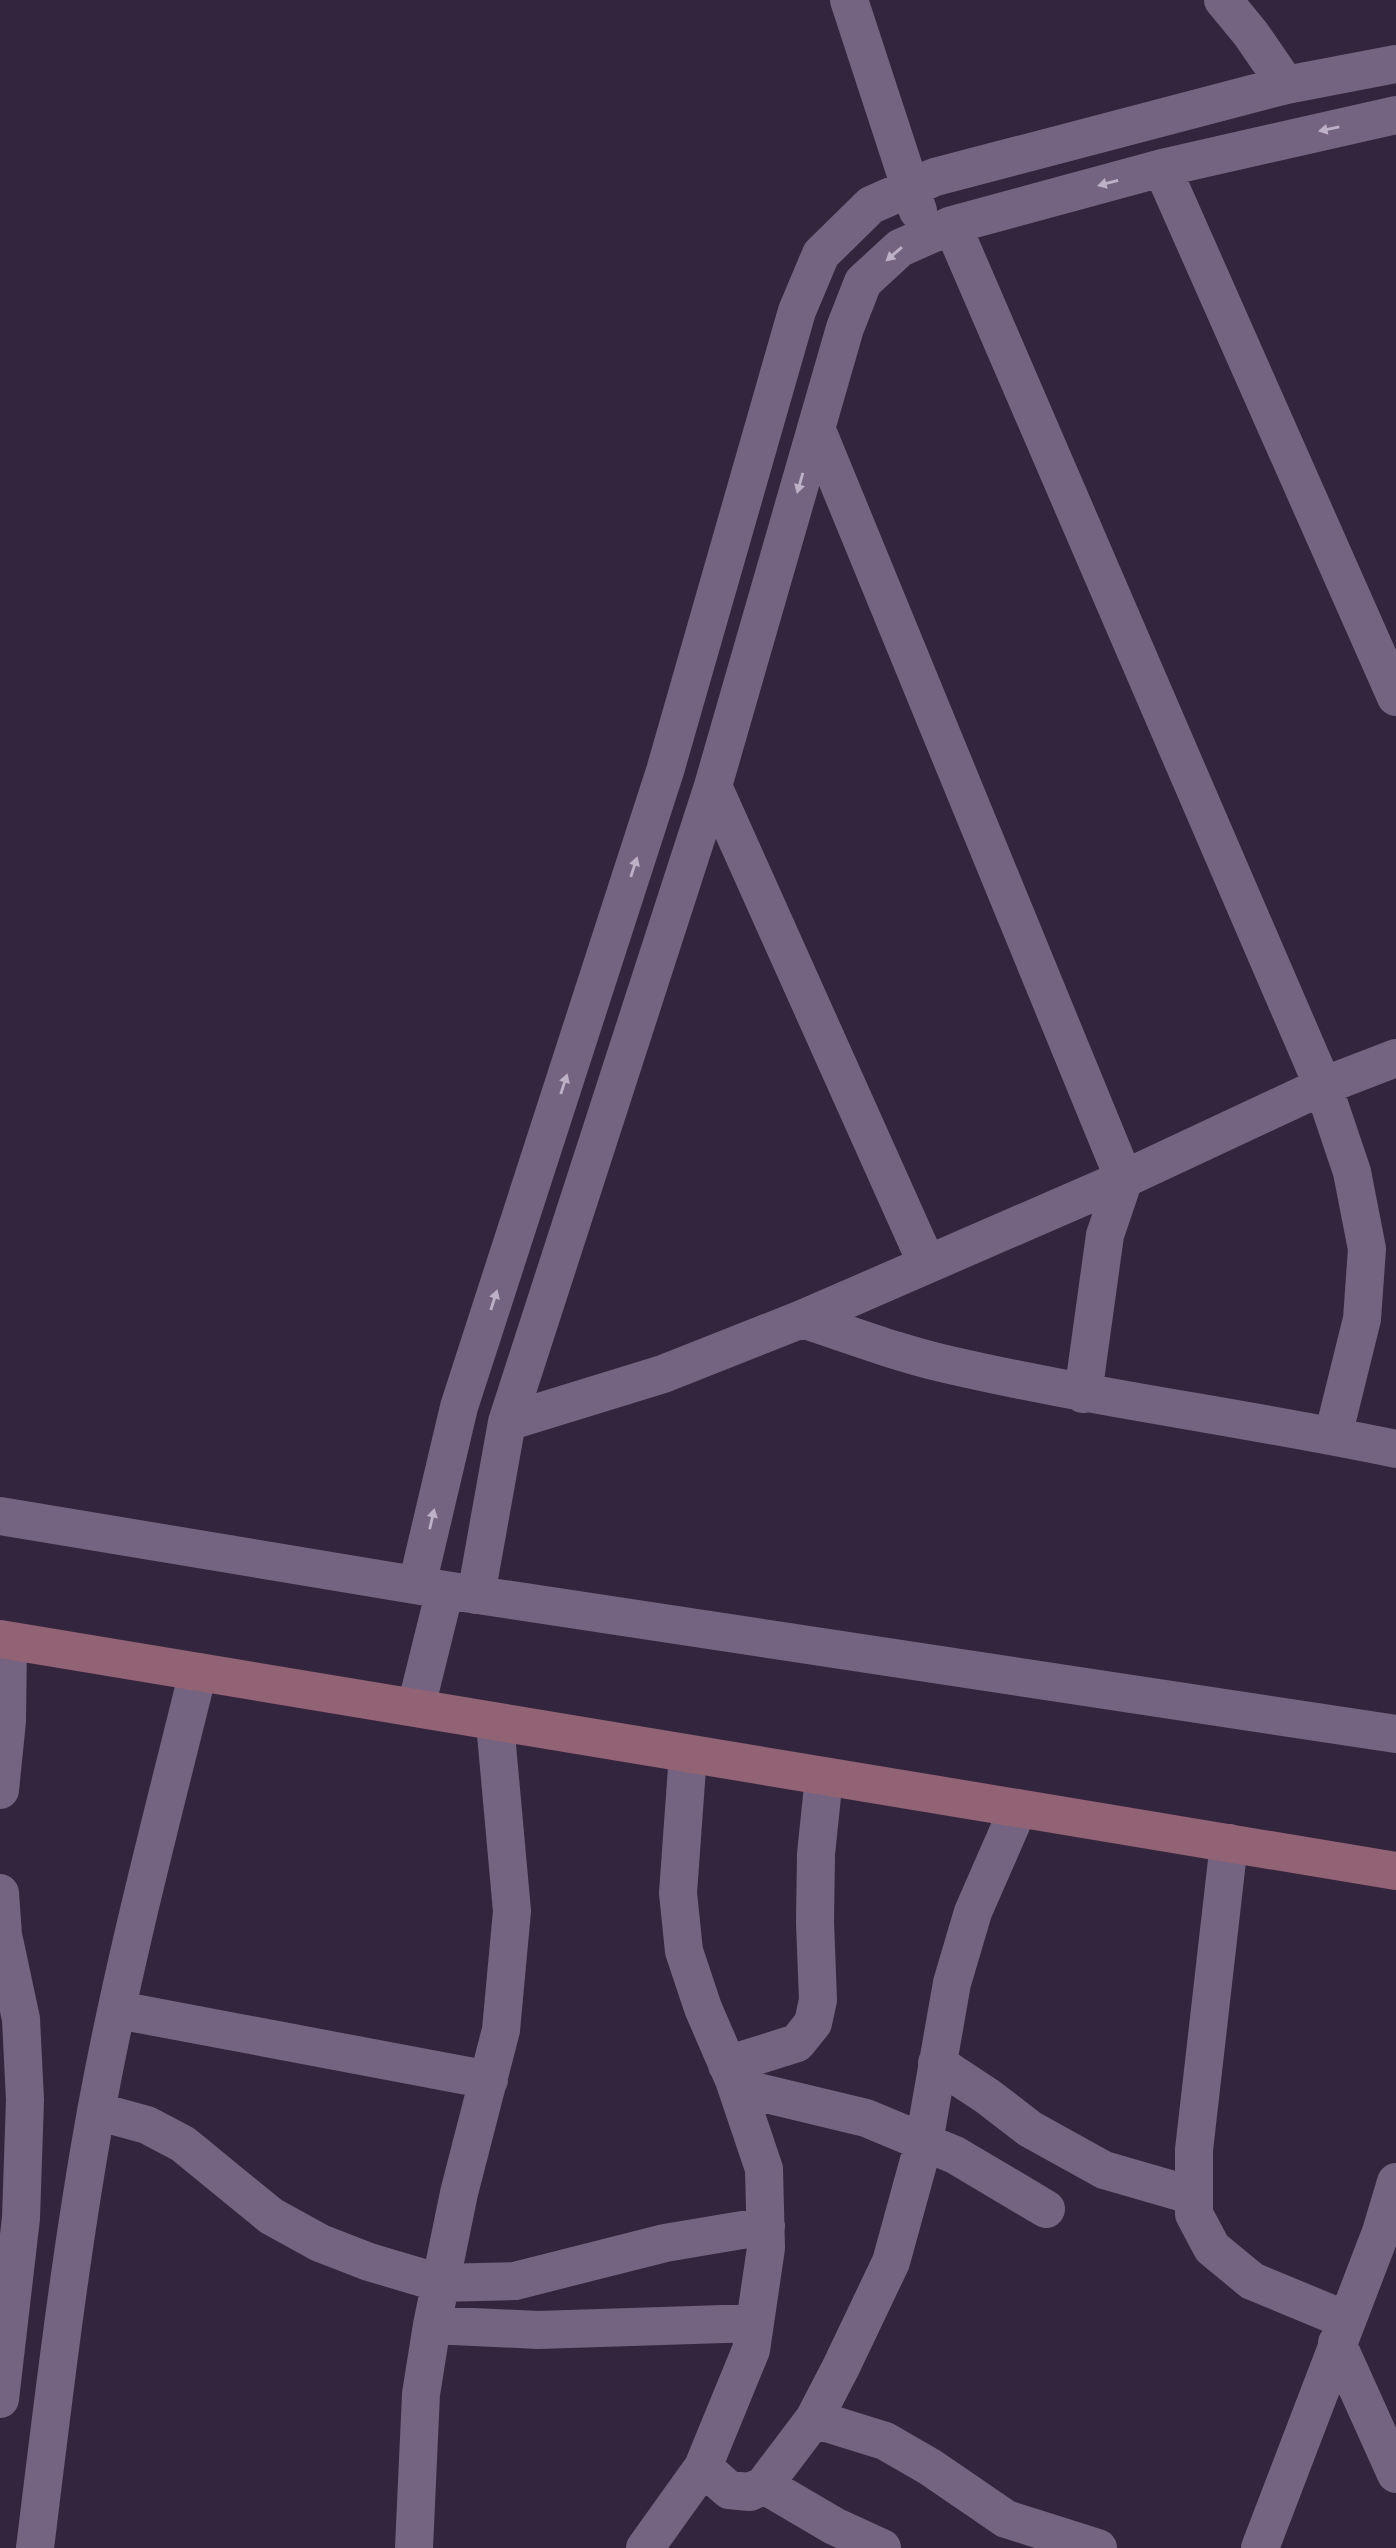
<svg xmlns="http://www.w3.org/2000/svg" width="1396" height="2548" font-family="Commissioner,sans-serif">
<style>
.lines{fill:none;stroke-linecap:round;stroke-linejoin:round}
.street{stroke:#756481;stroke-width:38}
.secondary{stroke:#926374;stroke-width:38}
.oneway{fill:#bdb1c7}
</style>
<rect width="100%" height="100%" fill="#34253e"/>
<g class="lines">
<path class="street" d="M849,0l69,211
M1223,0l28,34 35,51
M1162,168l234,529
M952,225l371,861 29,86 15,77 -5,70 -29,117
M816,428l308,751 -19,56 -22,159
M713,786l214,478
M802,1319c49,16 98,35 148,46 148,34 298,53 446,84
M507,1422l156,-48 139,-55 322,-140 199,-93 73,-28
M0,1516l445,74 951,144
M417,1585l42,-178 206,-636 132,-460 24,-57 50,-49 64,-28 351,-92 110,-21
M476,1595l31,-173 206,-636 132,-458 18,-46 37,-34 52,-23 210,-57 234,-53
M416,1707l29,-117
M0,1790l7,-69 1,-79
M1229,1843l-35,307v64l18,34 40,33 94,39
M0,1893l3,42 18,84 4,81 -4,118 -21,181
M118,2010l371,70
M937,2063l50,33 43,33 74,41 90,26
M727,2065l70,-22 16,-20 5,-23 -3,-78 1,-68 8,-77
M737,2087l129,31 89,37 91,54
M96,2111l51,14 36,19 88,72 49,27 49,19 71,21 75,-2 150,-38 101,-17
M432,2325l106,5 217,-7
M1337,2343l59,131
M814,2419l71,22 45,26 76,52 92,29
M703,2467l26,23 21,2 14,-7 50,-66 27,-52 50,-105 33,-120 28,-159 21,-71 45,-103
M764,2485l70,41 48,22
M35,2548c18,-146 35,-292 61,-436 27,-148 66,-294 102,-440
M414,2548l7,-154 11,-69 27,-132 42,-163 11,-119 -17,-188
M645,2548l58,-81 48,-117 15,-102 -2,-79 -30,-89 -31,-72 -19,-57 -6,-58 10,-139
M1260,2548l121,-316 15,-50"/>
<path class="secondary" d="M0,1639l1396,232"/>
</g>
<defs><path id="oneway-solid" d="M-6-.8H1V-3.2L6.5 0L1 3.2V.8H-6Z" transform="scale(1.75)"/></defs>
<g class="oneway">
<use href="#oneway-solid" transform="translate(1329 129) rotate(168)"/>
<use href="#oneway-solid" transform="translate(1108 183) rotate(165)"/>
<use href="#oneway-solid" transform="translate(894 254) rotate(139)"/>
<use href="#oneway-solid" transform="translate(800 483) rotate(106)"/>
<use href="#oneway-solid" transform="translate(634 867) rotate(-72)"/>
<use href="#oneway-solid" transform="translate(564 1084) rotate(-72)"/>
<use href="#oneway-solid" transform="translate(494 1300) rotate(-72)"/>
<use href="#oneway-solid" transform="translate(432 1519) rotate(-77)"/>
</g>
</svg>
